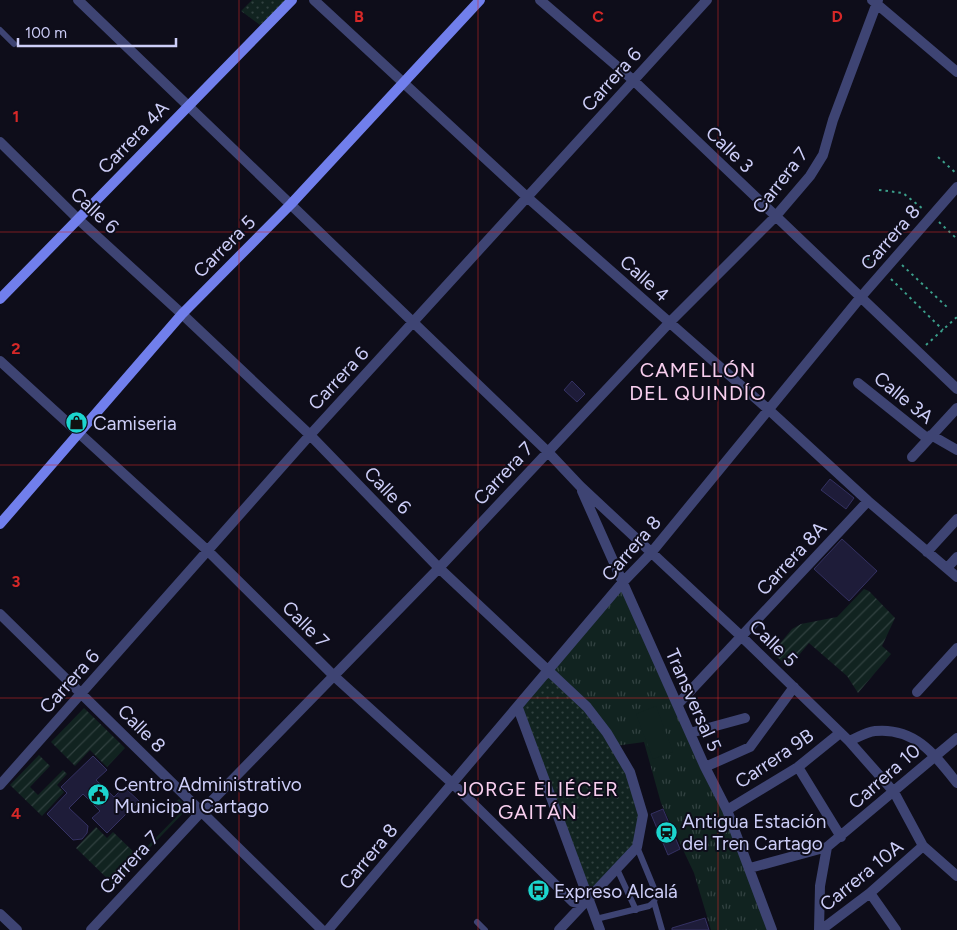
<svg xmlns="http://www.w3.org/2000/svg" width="957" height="930" font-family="Figtree,sans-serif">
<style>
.grass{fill:url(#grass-tufts)}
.park{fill:url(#park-dots)}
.garden{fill:url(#garden-furrows)}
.pitch{fill:#112320}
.building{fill:#1e1c39;stroke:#343162}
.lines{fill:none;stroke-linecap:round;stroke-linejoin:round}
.path{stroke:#3b9e8a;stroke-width:2;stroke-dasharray:2.5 4;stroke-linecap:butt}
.lane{stroke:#3e4473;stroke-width:6}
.street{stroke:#3e4473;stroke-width:10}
.secondary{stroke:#717fec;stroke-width:10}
.grid{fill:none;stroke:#d62828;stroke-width:1;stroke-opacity:0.55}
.labels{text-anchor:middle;stroke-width:4;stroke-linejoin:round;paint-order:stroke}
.street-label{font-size:19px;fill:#cdcef8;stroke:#0e0d1a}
.poi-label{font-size:19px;fill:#cdcef8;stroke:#0e0d1a;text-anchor:start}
.neighbourhood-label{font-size:20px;letter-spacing:1px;fill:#f9cfef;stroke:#0e0d1a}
.grid-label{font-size:16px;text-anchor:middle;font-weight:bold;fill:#d62828;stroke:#0e0d1a;stroke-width:4;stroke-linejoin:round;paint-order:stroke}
</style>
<defs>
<pattern id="grass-tufts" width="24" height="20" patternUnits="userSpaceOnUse" patternTransform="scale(1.25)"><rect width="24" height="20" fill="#112320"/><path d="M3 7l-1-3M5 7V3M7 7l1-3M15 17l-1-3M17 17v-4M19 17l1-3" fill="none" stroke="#324241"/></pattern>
<pattern id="park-dots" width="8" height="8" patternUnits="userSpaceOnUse" patternTransform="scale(1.25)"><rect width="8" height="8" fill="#112320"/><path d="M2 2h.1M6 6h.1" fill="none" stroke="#324241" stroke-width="1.8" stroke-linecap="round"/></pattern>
<pattern id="garden-furrows" width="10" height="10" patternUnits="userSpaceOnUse" patternTransform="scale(1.25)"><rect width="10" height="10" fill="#112320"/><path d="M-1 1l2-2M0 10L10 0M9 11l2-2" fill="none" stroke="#324241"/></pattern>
</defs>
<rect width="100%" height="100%" fill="#0e0d1a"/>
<path class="grass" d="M624,587l54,117 94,226h-61l-17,-57 -33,-70 -17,-61 -29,4 -65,-75z"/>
<path class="park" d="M252,0h35l-27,25 -19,-14z
M548,674l31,25 36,47 28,69 -6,32 -48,53 -71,-192z"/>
<path class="garden" d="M864,589l5,2 26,27 -13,28 9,8 -33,39 -11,-17 -38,-33 -20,24 -17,-14 20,-24 9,-5 36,-7z
M84,708l41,40 -18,19 -17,-17 -15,16 -24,-24z
M39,755l11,11 -20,21 8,8 25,-25 4,4 -10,11 7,7 -22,24 -32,-31z
M179,799l9,9 -74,77 -38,-37 20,-21 11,11 6,-6 25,24 41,-42 -8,-8z"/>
<path class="pitch" d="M656,706l17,46 -20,7 -17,-45z"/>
<path class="building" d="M572,381l13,13 -8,8 -13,-12z
M830,479l24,19 -8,11 -25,-19z
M842,539l35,32 -28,30 -35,-32z
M93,756l14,14 -11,10 18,17 10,-10 15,14 -32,32 -15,-15 8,-7 -17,-17 -14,14 19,18 -1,7 -5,6 -9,1 -26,-26 20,-21 -6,-6z
M663,809l17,40 -12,6 -17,-41z
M705,918l4,12h-37v-2z"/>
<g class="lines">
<path class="path" d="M938,157l19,17
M879,190l24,3 20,16
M939,222l18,17
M867,258l10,8
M902,265l45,42
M891,279l52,51
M926,345l31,-28"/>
<path class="lane" d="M0,30l14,14
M617,869l19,41
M654,902l8,28
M596,919l53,-13 5,-4 2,-9 -19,-46
M477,922l8,8"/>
<path class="street" d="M78,0l469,451 33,35 162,151 107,104 45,51 29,54 34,30
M314,0l214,198 241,212 99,91 89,76
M540,0l93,80 324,309
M872,0l85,72
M0,142l78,77 104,95 128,121 129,133 148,139 20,26 23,39 13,43 -6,32 -78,83
M0,361l208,190 126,125 118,107 121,119 8,2 7,-4
M858,383l70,56
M931,435l26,15
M912,457l45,-49
M582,491l123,276 22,43 45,120
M927,552l30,-33
M947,568l10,-11
M0,614l322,316
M917,692l40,-44
M678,704l190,-203
M518,708l82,222
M690,733l55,-15
M849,741c8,-3 17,-9 26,-10 40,-4 60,24 82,52
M705,767l45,-20 44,-60
M798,767l43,70
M0,785l310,-350 397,-435
M727,810l71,-43 42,-34
M750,868l77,-21 130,-109
M870,893l26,37
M0,914l17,16
M91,930l110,-118 238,-244 230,-245 106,-106 35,-41 13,-21 10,-35 45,-120
M328,930l294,-347 29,-30 209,-255 97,-111
M819,930l1,-44 7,-39
M821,930l49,-37 53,-47"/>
<path class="secondary" d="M0,299l292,-299
M0,524l182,-210 109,-110 189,-204"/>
</g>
<path class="grid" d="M239,0v930M478,0v930M718,0v930M0,232h957M0,465h957M0,698h957"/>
<defs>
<symbol id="shop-disc" viewBox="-11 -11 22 22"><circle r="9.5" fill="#1cd5ce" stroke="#0e0d1a"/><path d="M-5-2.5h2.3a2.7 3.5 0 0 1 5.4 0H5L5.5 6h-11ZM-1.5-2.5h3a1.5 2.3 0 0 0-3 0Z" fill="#111"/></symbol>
<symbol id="civic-disc" viewBox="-11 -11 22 22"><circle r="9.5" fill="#1cd5ce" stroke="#0e0d1a"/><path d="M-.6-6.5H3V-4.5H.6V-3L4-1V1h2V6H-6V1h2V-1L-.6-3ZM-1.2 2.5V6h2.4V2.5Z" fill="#111"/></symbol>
<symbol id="station-disc" viewBox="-11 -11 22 22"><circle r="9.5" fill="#1cd5ce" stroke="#0e0d1a"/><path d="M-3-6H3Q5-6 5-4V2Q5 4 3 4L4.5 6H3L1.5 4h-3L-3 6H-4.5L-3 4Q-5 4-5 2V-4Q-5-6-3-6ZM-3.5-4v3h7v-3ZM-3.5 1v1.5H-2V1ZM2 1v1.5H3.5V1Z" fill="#111"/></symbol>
<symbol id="bus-disc" viewBox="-11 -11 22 22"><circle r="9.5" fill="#1cd5ce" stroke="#0e0d1a"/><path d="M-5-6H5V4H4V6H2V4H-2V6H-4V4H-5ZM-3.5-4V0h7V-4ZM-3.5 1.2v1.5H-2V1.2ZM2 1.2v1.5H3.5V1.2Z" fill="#111"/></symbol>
</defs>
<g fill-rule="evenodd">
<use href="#shop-disc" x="64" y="410" width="25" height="25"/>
<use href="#civic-disc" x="86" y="782" width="25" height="25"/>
<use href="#station-disc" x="654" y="820" width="25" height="25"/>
<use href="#bus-disc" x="526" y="878" width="25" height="25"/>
</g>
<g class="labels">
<g class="street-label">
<text transform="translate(611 79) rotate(-48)" y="7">Carrera 6</text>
<text transform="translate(133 137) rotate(-46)" y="7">Carrera 4A</text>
<text transform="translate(730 149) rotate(44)" y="7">Calle 3</text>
<text transform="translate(780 180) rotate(-52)" y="7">Carrera 7</text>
<text transform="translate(95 210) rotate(43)" y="7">Calle 6</text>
<text transform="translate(890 237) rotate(-49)" y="7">Carrera 8</text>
<text transform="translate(224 246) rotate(-45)" y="7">Carrera 5</text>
<text transform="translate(645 278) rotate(42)" y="7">Calle 4</text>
<text transform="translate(338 378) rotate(-47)" y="7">Carrera 6</text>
<text transform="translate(904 397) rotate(39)" y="7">Calle 3A</text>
<text transform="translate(503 473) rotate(-47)" y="7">Carrera 7</text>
<text transform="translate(388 490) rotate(46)" y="7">Calle 6</text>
<text transform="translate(631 548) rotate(-49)" y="7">Carrera 8</text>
<text transform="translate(791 558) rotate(-47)" y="7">Carrera 8A</text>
<text transform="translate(306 624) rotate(45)" y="7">Calle 7</text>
<text transform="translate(774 643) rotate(44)" y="7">Calle 5</text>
<text transform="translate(69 681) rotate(-48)" y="7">Carrera 6</text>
<text transform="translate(694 700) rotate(66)" y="7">Transversal 5</text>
<text transform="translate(142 728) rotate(45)" y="7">Calle 8</text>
<text transform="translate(774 758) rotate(-34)" y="7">Carrera 9B</text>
<text transform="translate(884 776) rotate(-41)" y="7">Carrera 10</text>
<text transform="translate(368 856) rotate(-50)" y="7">Carrera 8</text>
<text transform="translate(129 862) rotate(-47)" y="7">Carrera 7</text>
<text transform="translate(861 875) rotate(-39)" y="7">Carrera 10A</text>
</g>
<g class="poi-label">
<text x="93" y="430">Camiseria</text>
<text x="114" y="791">Centro Administrativo<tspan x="114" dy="22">Municipal Cartago</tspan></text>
<text x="682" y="828">Antigua Estación<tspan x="682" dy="22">del Tren Cartago</tspan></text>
<text x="554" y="898">Expreso Alcalá</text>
</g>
<g class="neighbourhood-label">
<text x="698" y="377">CAMELLÓN<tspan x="698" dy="23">DEL QUINDÍO</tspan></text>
<text x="538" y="796">JORGE ELIÉCER<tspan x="538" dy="23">GAITÁN</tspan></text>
</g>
</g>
<g class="grid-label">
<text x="359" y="22">B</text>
<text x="598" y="22">C</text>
<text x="837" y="22">D</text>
<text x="16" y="122">1</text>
<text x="16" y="354">2</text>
<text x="16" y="587">3</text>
<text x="16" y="819">4</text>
</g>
<path d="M18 38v8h158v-8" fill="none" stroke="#cdcef8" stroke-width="2.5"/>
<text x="25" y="38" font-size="15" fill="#cdcef8" stroke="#0e0d1a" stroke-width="4" paint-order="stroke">100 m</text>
</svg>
